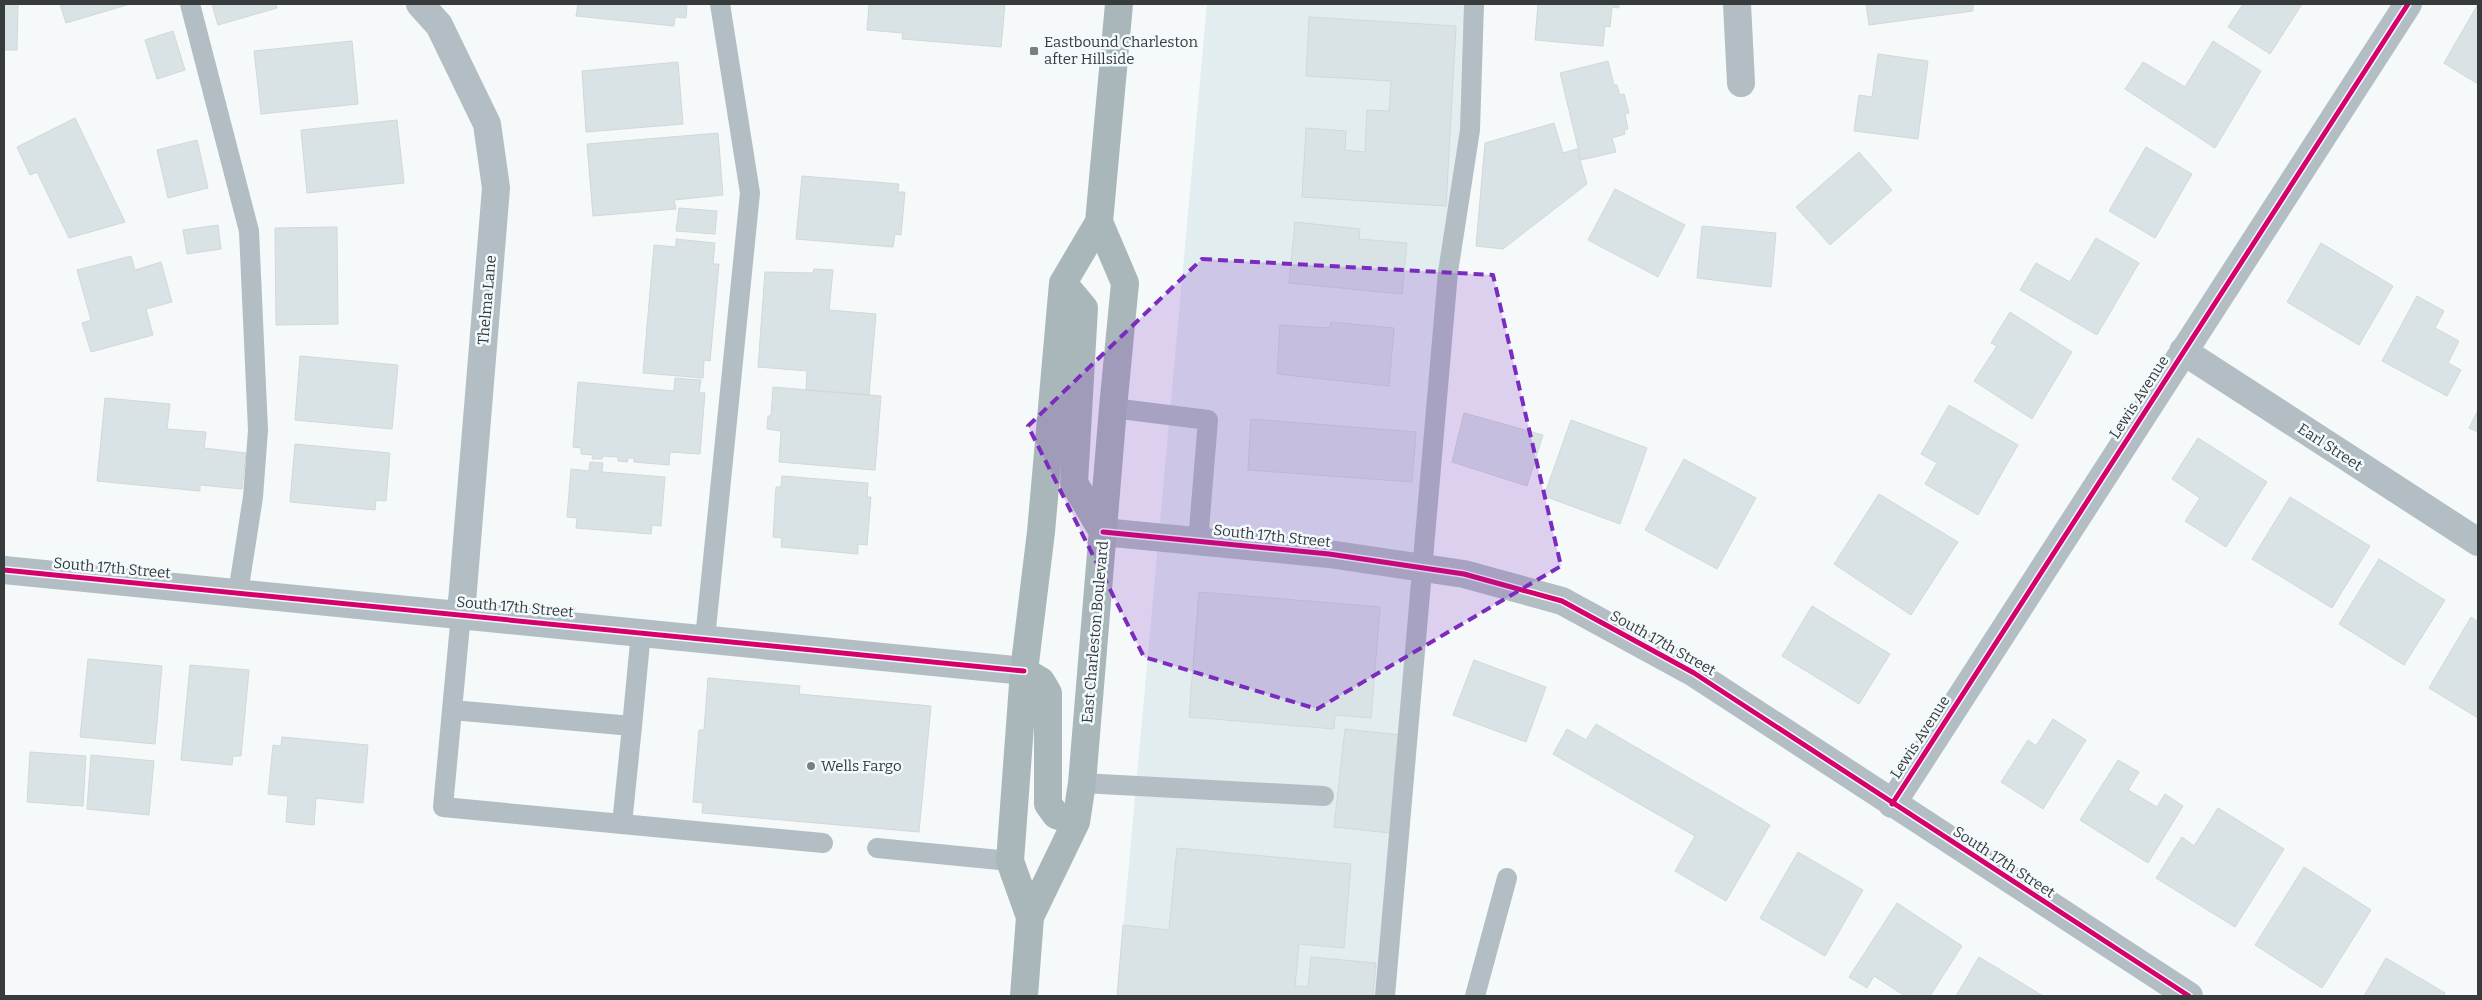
<svg xmlns="http://www.w3.org/2000/svg" width="2482" height="1000" font-family="Bitter,serif">
<style>
.built{fill:#e2edf0}
.building{fill:#d9e3e6;stroke:#d4d7d8}
.lines{fill:none;stroke-linecap:round;stroke-linejoin:round}
.lane{stroke:#b2bec3;stroke-width:20}
.street{stroke:#b2bec3;stroke-width:28}
.primary{stroke:#aab7ba;stroke-width:28}
.cycleway-casing{stroke:#f2fafd;stroke-width:8}
.cycleway{stroke:#d6006c;stroke-width:5}
.marked{fill:#7b2cbf;fill-opacity:0.2;stroke:#7b2cbf;stroke-width:4;stroke-dasharray:10 6;stroke-linejoin:round}
.poi-dot{fill:#7a7e7e;stroke:#f2fafd;stroke-width:2}
.labels{text-anchor:middle;stroke-width:5;stroke-linejoin:round;paint-order:stroke}
.poi-label{font-size:15px;fill:#383b3c;stroke:#f2fafd;text-anchor:start}
.street-label{font-size:15px;fill:#383b3c;stroke:#f2fafd}
</style>
<rect width="100%" height="100%" fill="#f5f9fa"/>
<path class="built" d="M1207,4h272l-87,992h-275z"/>
<path class="building" d="M4,4h14l-1,46h-13z
M60,4h70l-64,19z
M212,4h64l1,4 -59,17z
M578,4h109l-1,14 -11,-1 -1,9 -98,-10z
M869,4h136l-4,43 -99,-8 1,-6 -36,-3z
M1538,4h81v4l-7,-1 -2,20 -5,-1 -2,20 -68,-6z
M1866,4h107v7l-104,14z
M2243,4h59l-32,50 -42,-27z
M2478,4v80l-34,-21z
M1309,17l147,9 -10,180 -144,-9 4,-69 40,3 -1,19 20,2 2,-42 22,1 2,-30 -85,-5z
M173,31l12,39 -28,9 -12,-39z
M352,41l6,63 -97,10 -7,-63z
M2213,41l48,30 -46,77 -90,-59 18,-27 42,25z
M1878,54l50,7 -10,78 -64,-8 5,-36 13,2z
M1608,61l6,24h3l3,10 4,-1 5,19 -4,1 3,15 -4,1 1,4 -13,4 4,14 -35,8 -21,-87z
M678,62l5,62 -97,8 -4,-61z
M75,118l50,104 -56,16 -32,-66 -7,3 -13,-28z
M397,120l7,63 -97,10 -6,-63z
M1554,123l9,30 14,-4 10,35 -84,65 -27,-3 9,-103z
M718,133l5,62 -49,5 2,9 -83,7 -6,-72z
M197,140l11,48 -40,10 -11,-48z
M2146,147l46,27 -37,64 -46,-27z
M1859,152l33,38 -62,55 -34,-38z
M802,176l97,8 -1,8h7l-4,43 -6,-1 -2,13 -97,-8z
M1615,189l70,36 -27,52 -70,-37z
M679,208l38,3 -2,23 -39,-3z
M1295,222l65,7 -1,10 48,4 -5,51 -113,-11z
M218,225l3,24 -34,5 -4,-24z
M1702,226l74,7 -5,54 -74,-9z
M337,227l1,97 -62,1 -1,-97z
M2096,238l43,25 -42,72 -77,-45 16,-27 34,19z
M676,239l39,4 -2,21h6l-9,97 -6,-1 -1,18 -60,-5 11,-128 22,2z
M2321,243l72,43 -34,59 -72,-43z
M131,256l4,14 26,-8 11,40 -26,7 7,26 -62,17 -9,-29 9,-3 -14,-50z
M814,269l19,1 -4,40 47,4 -7,81 -63,-5 1,-19 -49,-4 7,-95 48,1z
M2417,296l27,15 -9,17 24,13 -11,22 13,7 -14,26 -65,-35z
M2010,312l62,40 -40,67 -58,-38 23,-35 -6,-3z
M1331,322l63,6 -5,58 -112,-12 3,-49 49,3z
M300,356l98,9 -6,64 -97,-9z
M675,378l26,2 -2,13h6l-5,61 -30,-2 -1,13 -35,-3v-4h-6l-1,4 -9,-1v-4l-15,-1 -1,3h-10l1,-4 -12,-1v-6l-8,-1 5,-65 96,9z
M773,387l108,9 -6,74 -96,-8 2,-31 -14,-2 1,-13h3z
M105,398l65,6 -3,25 39,3 -2,16 42,5 -4,36 -42,-4v6l-103,-10z
M1949,405l69,40 -40,70 -53,-31 12,-21 -16,-9z
M2478,410v22l-9,-4z
M1464,413l79,22 -16,51 -75,-24z
M1251,419l165,13 -4,50 -164,-12z
M1571,420l76,28 -27,76 -76,-28z
M2198,438l69,44 -41,65 -41,-26 15,-23 -28,-19z
M295,444l95,9 -4,48 -10,-1 -1,10 -85,-8z
M1684,459l72,39 -39,71 -72,-39z
M590,462l13,1 -1,9 63,5 -4,49 -9,-1 -1,9 -75,-6 1,-10 -10,-1 4,-48 18,2z
M782,476l86,7 -1,14h4l-4,48 -9,-1v10l-77,-7 1,-9 -9,-1 3,-50h5z
M1879,494l79,48 -47,73 -77,-51z
M2290,497l80,49 -38,62 -80,-49z
M2379,559l66,41 -41,65 -65,-41z
M1199,592l181,15 -9,111 -36,-3 -1,14 -145,-12z
M1812,606l78,48 -31,50 -77,-48z
M2471,617l7,5v96l-49,-30z
M88,659l74,7 -7,78 -75,-7z
M1474,660l72,27 -20,55 -73,-27z
M190,665l59,5 -8,86h-8l-1,9 -51,-5z
M708,678l92,8 -1,8 132,12 -12,126 -217,-19 1,-10 -10,-1 6,-72h5z
M2053,719l33,21 -43,69 -42,-27 27,-42 8,6z
M1596,724l174,101 -44,76 -51,-30 20,-35 -142,-82 14,-25 19,11z
M1345,729l55,6 -10,98 -56,-6z
M282,737l86,8 -5,58 -47,-5 -2,27 -28,-3 2,-26 -20,-2 5,-49 8,1z
M30,752l56,4 -3,50 -56,-4z
M91,755l63,6 -5,54 -62,-6z
M2118,760l21,12 -11,18 29,17 8,-13 18,12 -35,57 -68,-43z
M2218,808l66,41 -49,78 -79,-49 26,-41 12,9z
M1177,848l174,16 -7,84 -45,-4 -4,42 13,1 3,-30 65,6 -3,33h-256l6,-71 46,5z
M1798,852l65,38 -38,66 -65,-38z
M2304,867l67,43 -49,78 -67,-43z
M1897,903l65,43 -32,50h-25l-31,-20 -7,12 -18,-11z
M1979,957l64,39h-87z
M2386,958l59,35 -2,3h-79z"/>
<g class="lines">
<path class="lane" d="M190,4l59,227 9,199 -5,67 -15,96
M1113,408l95,12 -10,122
M461,614l-9,96 180,16 9,-94
M705,639l45,-446 -30,-189
M452,710l-9,97 179,17 10,-98
M1082,783l242,13
M622,824l201,19
M877,848l133,13
M1385,996l63,-724 22,-142 4,-126
M1475,996l32,-118"/>
<path class="street" d="M420,4l19,21 48,99 9,64 -35,426
M1737,4l4,79
M2183,351l295,191
M1103,532l226,22 135,20 98,27 132,72 495,323
M4,570l1020,101
M1892,804l516,-800"/>
<path class="primary" d="M1063,283l21,25 -10,175 29,49
M1024,671l17,10 7,12v111l8,11 20,7
M1030,917l-20,-56 14,-190 17,-139 22,-249 36,-61 20,-218
M1024,996l6,-79 46,-95 6,-39 31,-375 12,-125 -26,-61"/>
<defs>
<path id="cycleway" d="M1103,532l226,22 135,20 98,27 132,72 495,323
M4,570l1020,101
M1892,804l516,-800"/>
</defs>
<use href="#cycleway" class="cycleway-casing"/>
<use href="#cycleway" class="cycleway"/>
</g>
<path class="marked" d="M1202,259l291,16 68,291 -244,143 -173,-52 -116,-231z"/>
<g class="poi-dot">
<rect x="1029" y="46" width="10" height="10" rx="2.5"/>
<circle cx="811" cy="766" r="5"/>
</g>
<g class="labels">
<g class="poi-label">
<text x="1044" y="47">Eastbound Charleston<tspan x="1044" dy="17">after Hillside</tspan></text>
<text x="821" y="771">Wells Fargo</text>
</g>
<g class="street-label">
<text transform="translate(487 300) rotate(-85)" y="5">Thelma Lane</text>
<text transform="translate(2139 397) rotate(-57)" y="5">Lewis Avenue</text>
<text transform="translate(2330 447) rotate(33)" y="5">Earl Street</text>
<text transform="translate(1272 536) rotate(6)" y="5">South 17th Street</text>
<text transform="translate(112 568) rotate(5)" y="5">South 17th Street</text>
<text transform="translate(515 607) rotate(5)" y="5">South 17th Street</text>
<text transform="translate(1095 632) rotate(-85)" y="5">East Charleston Boulevard</text>
<text transform="translate(1663 643) rotate(29)" y="5">South 17th Street</text>
<text transform="translate(1920 737) rotate(-57)" y="5">Lewis Avenue</text>
<text transform="translate(2004 862) rotate(33)" y="5">South 17th Street</text>
</g>
</g>
<rect width="2482" height="1000" fill="none" stroke="#383b3c" stroke-width="10"/>
</svg>
